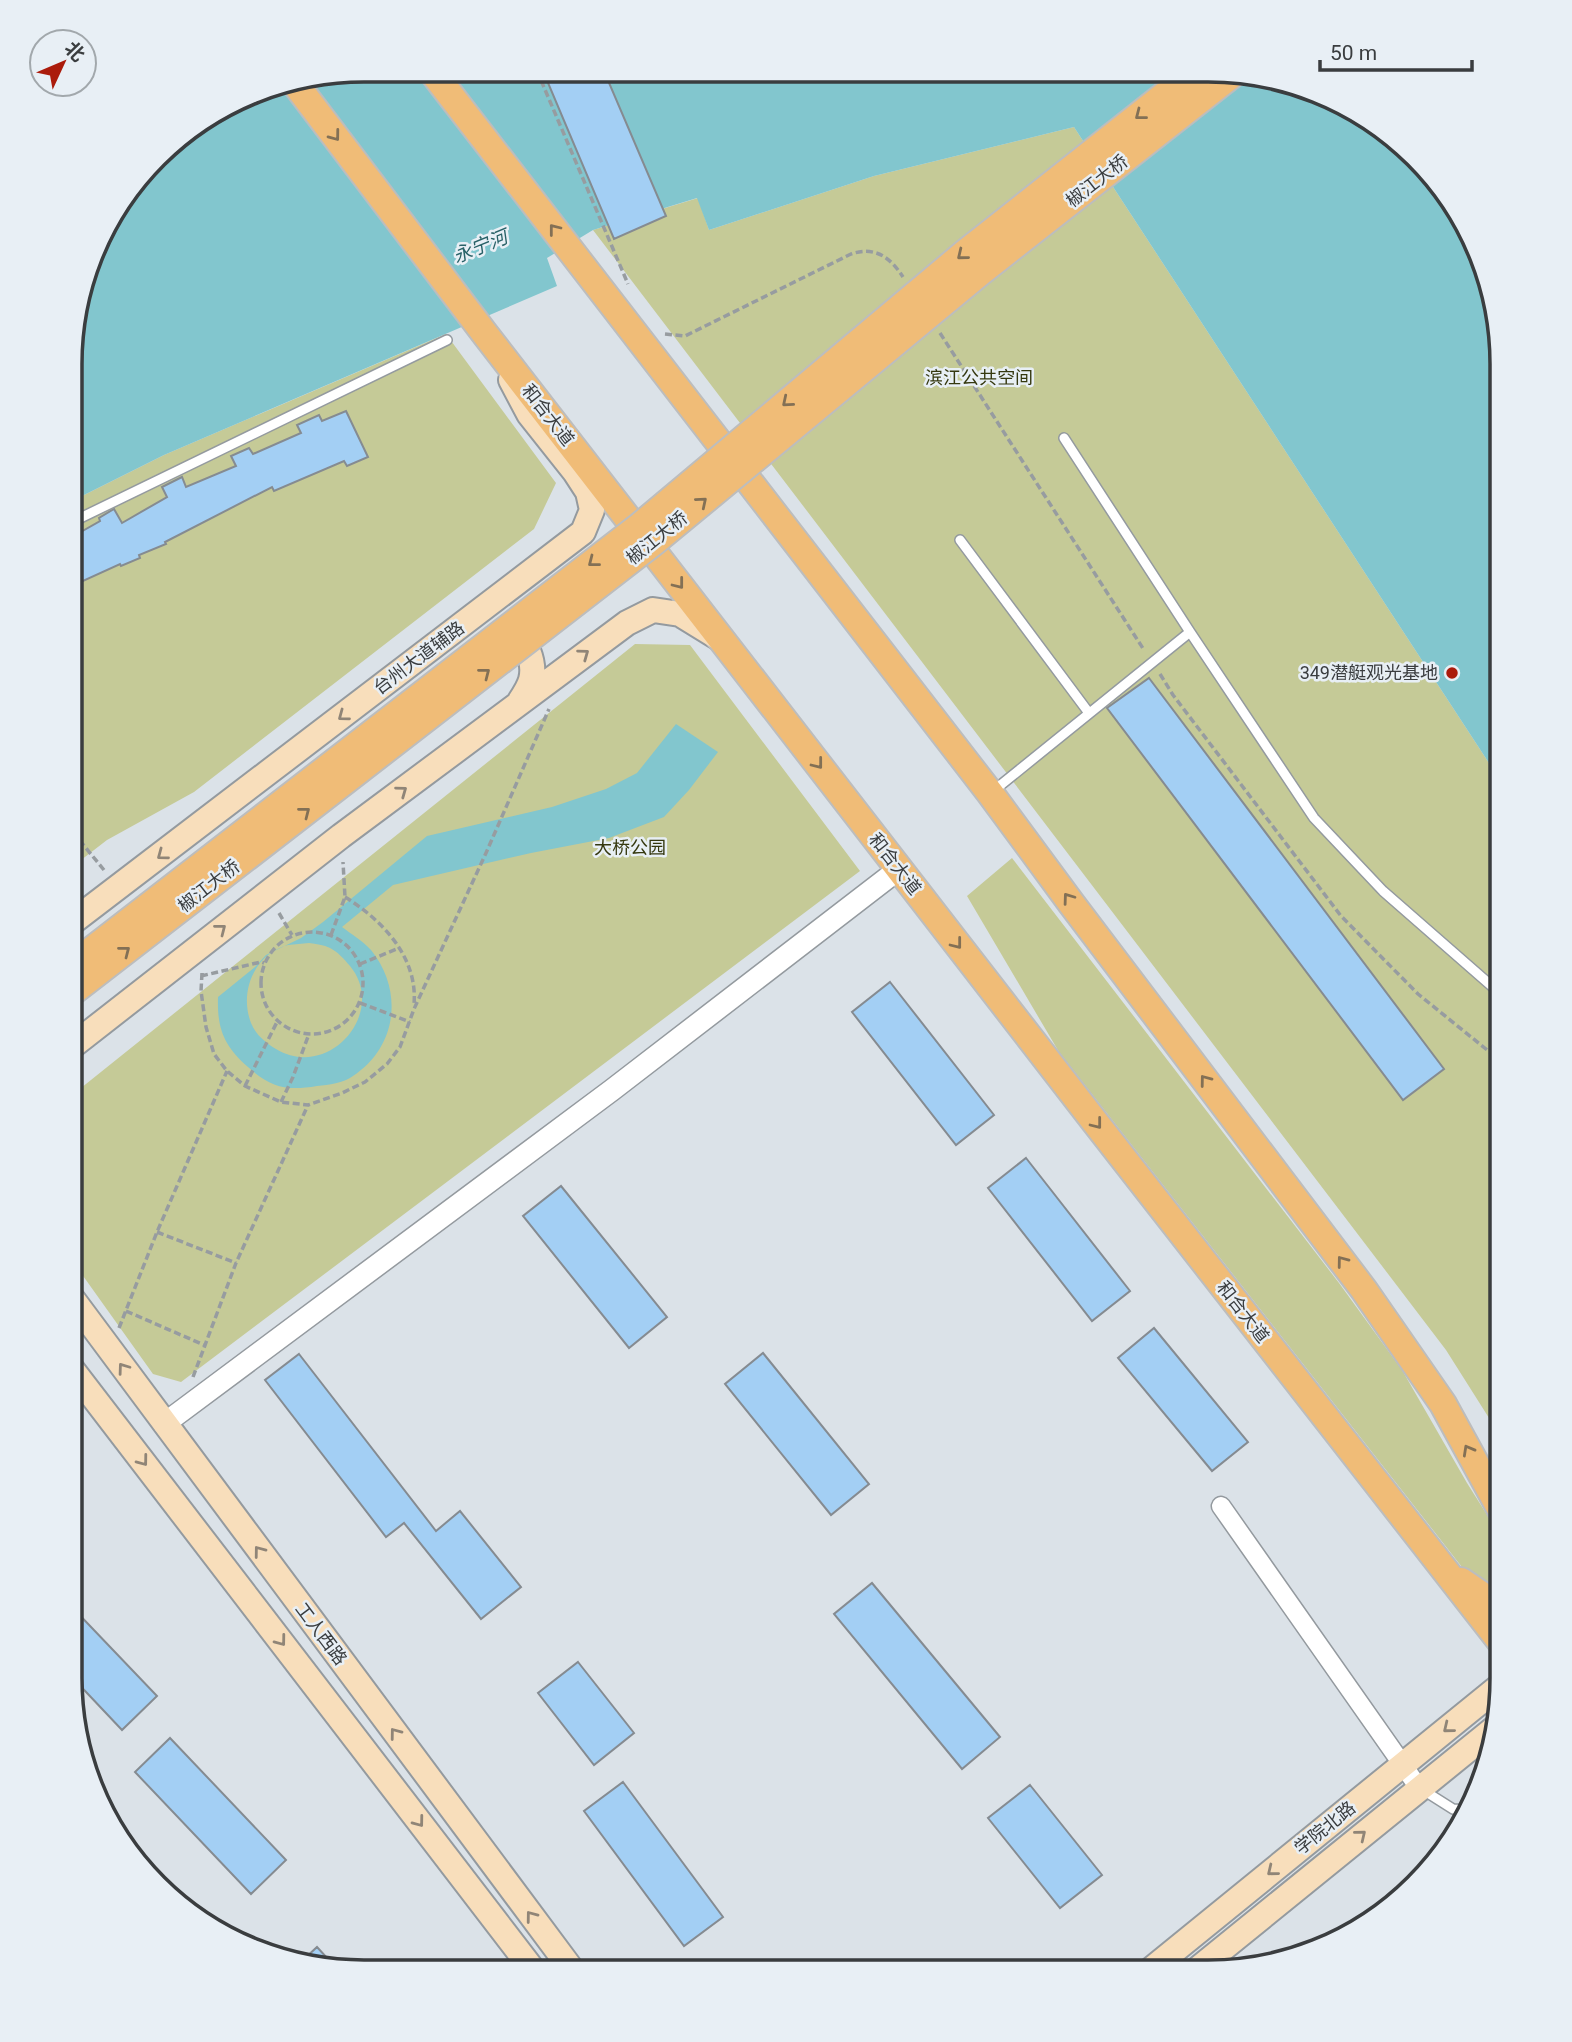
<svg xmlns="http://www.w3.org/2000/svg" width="1572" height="2042" font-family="Roboto,'Noto Sans SC',sans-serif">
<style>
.green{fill:#c5ca97}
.water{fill:#82c6ce;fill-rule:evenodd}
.building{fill:#a3cff4;stroke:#858b91;stroke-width:2}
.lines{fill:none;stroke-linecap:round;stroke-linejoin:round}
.service-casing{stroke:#949a9f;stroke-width:12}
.minor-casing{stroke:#949a9f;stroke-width:21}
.tertiary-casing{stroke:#949a9f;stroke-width:24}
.secondary-casing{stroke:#949a9f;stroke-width:28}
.primary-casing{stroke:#bcbdbe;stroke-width:30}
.path{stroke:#979ca0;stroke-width:3.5;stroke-dasharray:7 3.5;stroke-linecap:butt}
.service{stroke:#fff;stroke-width:9}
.minor{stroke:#fff;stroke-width:18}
.tertiary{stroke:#fff;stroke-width:21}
.secondary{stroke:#f8debb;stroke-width:24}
.primary{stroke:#f0bc77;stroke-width:26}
.primary-bridge-casing{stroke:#bcbdbe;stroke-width:30;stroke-linecap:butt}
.primary-bridge{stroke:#f0bc77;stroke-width:26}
.oneway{stroke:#837055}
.oneway2{stroke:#908577}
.poi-dot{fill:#ab1b0b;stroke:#e8eff5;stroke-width:2.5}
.labels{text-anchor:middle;stroke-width:5;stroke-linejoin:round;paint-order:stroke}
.street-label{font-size:18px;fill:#3a3d3f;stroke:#e8eff5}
.park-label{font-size:18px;fill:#35380f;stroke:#e8eff5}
.poi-label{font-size:18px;fill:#3a3d3f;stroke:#e8eff5;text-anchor:end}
.water-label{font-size:19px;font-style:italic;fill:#286167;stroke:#e8eff5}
.rim{fill:none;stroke:#3a3d3f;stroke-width:3.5}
</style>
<rect width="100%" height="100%" fill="#dbe2e8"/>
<path class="green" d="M1074,127l428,656 -1,654 -55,-87 -853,-1120 105,-32 11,32 165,-54z
M446,334l110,149 -22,46 -340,263 -87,48 -35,27v-366l92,-46z
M635,644l55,1 170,226 -679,511 -28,-8 -82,-115v-163z
M1012,858l327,425 63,87 65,113 34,54v50l-25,-2 -417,-533 -92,-156z"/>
<path class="water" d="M364,70l883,3 125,47 57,50 43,63 30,130v420l-428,-656 -200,49 -165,54 -12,-32 -104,32 -46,28 10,28 -393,169 -92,46 1,-176 36,-108 25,-30 85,-73 50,-28z
M676,724l42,28 -29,38 -25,27 -55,21 -78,15 -138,32 -51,42c9,7 20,13 29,23 33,41 26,97 -18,126 -10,7 -24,9 -36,10 -30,5 -46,2 -69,-19 -24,-21 -31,-38 -30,-70l37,-30 11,-12 35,-17 22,-16 104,-86 125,-29 54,-18 31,-16zM309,943c7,1 15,2 21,5 8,4 14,11 20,18 38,46 -21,115 -74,83 -11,-7 -20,-14 -25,-26 -12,-31 3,-69 37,-78 7,-1 14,-1 21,-2z"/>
<path class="building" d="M543,71h61l62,145 -52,23z
M346,411l22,46 -21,9 -3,-5 -70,30 -2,-4 -107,55 1,2 -27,11 1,3 -19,8 -1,-2 -48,22v-49l28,-16 -1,-3 15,-9 8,14 45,-26 -5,-10 20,-10 4,10 50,-21 -5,-10 18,-8 4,6 48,-21 -4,-8 22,-10 3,6z
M1149,678l295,391 -41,31 -296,-392z
M890,982l104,133 -38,30 -104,-133z
M1026,1158l104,133 -38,30 -104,-133z
M561,1186l106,131 -38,31 -106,-132z
M1154,1328l94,114 -36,29 -94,-113z
M763,1353l106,131 -38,31 -106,-131z
M299,1354l137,177 24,-20 61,76 -40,32 -77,-96 -18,14 -121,-157z
M872,1583l128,154 -38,32 -128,-155z
M70,1605l87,91 -35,34 -52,-55z
M578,1662l56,71 -40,32 -56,-72z
M170,1738l116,122 -35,34 -116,-122z
M623,1782l100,135 -39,29 -100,-135z
M1030,1785l72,90 -42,33 -72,-90z
M317,1947l21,23h-12l-24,-9z"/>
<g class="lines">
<defs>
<path id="service" d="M1064,438l126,194 124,186 69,73 119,104
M72,522l375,-182
M960,540l129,173
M992,792l198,-160
M1423,1790l30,19 15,1"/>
<path id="minor" d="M1221,1506l198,282"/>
<path id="tertiary" d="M164,1424l448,-334 287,-221"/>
<path id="secondary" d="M512,627c13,12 24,35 19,53 -2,7 -7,15 -11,21
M71,923l512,-391 9,-22 -4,-18 -13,-20 -46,-58 -18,-34
M71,1047l270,-211 286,-213 26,-13 27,4 39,24
M71,1297l501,673
M71,1368l462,602
M1148,1972l353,-287
M1194,1972l302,-245"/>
<path id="primary" d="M431,70l559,723 81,110 293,387 79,114 58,106
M294,82l191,252 610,788 406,520
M1461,1581l22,15 16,4 2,-1"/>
</defs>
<use href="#service" class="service-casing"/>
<use href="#minor" class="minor-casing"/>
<use href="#tertiary" class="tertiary-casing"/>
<use href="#secondary" class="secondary-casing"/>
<use href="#primary" class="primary-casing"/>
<path class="path" d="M537,71l91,213
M940,333l204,317
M665,334l20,2 166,-82c24,-8 39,3 52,23
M1160,674l13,21 168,221 77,78 84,68
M72,833l9,9 23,28
M345,897c37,23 73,60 69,107
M279,913l13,22
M261 983a51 51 0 1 1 102 0a51 51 0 1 1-102 0Z
M331,935l14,-38 -2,-35
M360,964l39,-16
M202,973l-1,18 5,36 8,27 13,17 18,15 36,16 27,3 34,-12 23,-11 22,-18 13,-17 14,-38 72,-156 63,-144
M201,976l60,-14 3,1
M360,1003l50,19
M245,1086l33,-66
M281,1102l12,-25 16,-43
M157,1232l79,31
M126,1311l78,34
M119,1328l38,-96 70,-161
M193,1377l43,-114 72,-158"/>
<use href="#service" class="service"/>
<use href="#minor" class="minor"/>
<use href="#tertiary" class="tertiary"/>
<use href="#secondary" class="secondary"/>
<use href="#primary" class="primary"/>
<defs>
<path id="primary-bridge" d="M71,966l570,-441 324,-272 229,-181
M71,993l583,-451 328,-271 252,-198"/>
</defs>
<use href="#primary-bridge" class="primary-bridge-casing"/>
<use href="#primary-bridge" class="primary-bridge"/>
</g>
<defs><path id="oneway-chevron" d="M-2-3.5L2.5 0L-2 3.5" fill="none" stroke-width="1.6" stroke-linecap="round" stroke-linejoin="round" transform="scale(1.75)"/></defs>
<g class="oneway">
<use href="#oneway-chevron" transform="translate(1140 115) rotate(142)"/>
<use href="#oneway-chevron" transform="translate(335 136) rotate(53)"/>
<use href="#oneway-chevron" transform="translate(554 229) rotate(-128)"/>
<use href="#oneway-chevron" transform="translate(962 255) rotate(141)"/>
<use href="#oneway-chevron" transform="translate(787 402) rotate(140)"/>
<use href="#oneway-chevron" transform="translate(702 502) rotate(-40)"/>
<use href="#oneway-chevron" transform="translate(593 562) rotate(142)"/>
<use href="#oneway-chevron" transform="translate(679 584) rotate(52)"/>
<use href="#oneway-chevron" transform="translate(485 673) rotate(-38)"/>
<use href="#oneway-chevron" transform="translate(818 764) rotate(52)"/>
<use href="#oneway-chevron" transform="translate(305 812) rotate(-38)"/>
<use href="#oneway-chevron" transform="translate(1068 898) rotate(-126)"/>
<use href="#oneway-chevron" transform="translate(957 944) rotate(52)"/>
<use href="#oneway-chevron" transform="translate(125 951) rotate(-38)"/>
<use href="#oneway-chevron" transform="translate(1205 1080) rotate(-127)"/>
<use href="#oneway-chevron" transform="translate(1097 1124) rotate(52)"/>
<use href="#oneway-chevron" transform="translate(1342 1261) rotate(-127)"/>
<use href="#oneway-chevron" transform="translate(1468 1450) rotate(-119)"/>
</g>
<g class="oneway2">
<use href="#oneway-chevron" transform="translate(584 654) rotate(-36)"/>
<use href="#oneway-chevron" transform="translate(343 716) rotate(143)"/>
<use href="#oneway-chevron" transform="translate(402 791) rotate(-36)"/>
<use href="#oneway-chevron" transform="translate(162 855) rotate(143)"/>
<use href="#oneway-chevron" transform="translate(221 929) rotate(-38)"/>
<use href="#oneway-chevron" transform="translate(123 1368) rotate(-126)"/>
<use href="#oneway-chevron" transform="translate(143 1461) rotate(53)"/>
<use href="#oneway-chevron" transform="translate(259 1551) rotate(-127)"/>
<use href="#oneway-chevron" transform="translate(281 1641) rotate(53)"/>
<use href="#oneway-chevron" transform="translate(1448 1728) rotate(141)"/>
<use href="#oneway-chevron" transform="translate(395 1733) rotate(-127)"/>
<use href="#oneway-chevron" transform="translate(419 1822) rotate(53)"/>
<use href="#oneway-chevron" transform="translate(1361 1835) rotate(-39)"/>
<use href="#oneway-chevron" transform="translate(1272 1871) rotate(141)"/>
<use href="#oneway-chevron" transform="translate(531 1916) rotate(-127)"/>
</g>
<circle class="poi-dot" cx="1452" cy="673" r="7"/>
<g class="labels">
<g class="street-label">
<text transform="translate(1097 181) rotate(-38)" y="6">椒江大桥</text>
<text transform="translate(548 415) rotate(52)" y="6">和合大道</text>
<text transform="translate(657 538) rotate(-39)" y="6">椒江大桥</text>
<text transform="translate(419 658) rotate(-37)" y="6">台州大道辅路</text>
<text transform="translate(895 864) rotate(52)" y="6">和合大道</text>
<text transform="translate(209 886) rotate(-38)" y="6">椒江大桥</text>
<text transform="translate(1243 1312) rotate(52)" y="6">和合大道</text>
<text transform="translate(321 1634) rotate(53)" y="6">工人西路</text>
<text transform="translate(1325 1828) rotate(-39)" y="6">学院北路</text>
</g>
<g class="park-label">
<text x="979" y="384">滨江公共空间</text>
<text x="630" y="854">大桥公园</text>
</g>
<g class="poi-label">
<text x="1438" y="679">349潜艇观光基地</text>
</g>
<g class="water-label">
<text transform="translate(480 246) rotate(-22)" y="7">永宁河</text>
</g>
</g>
<path d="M0 0H1572V2042H0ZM364 82H1208A282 282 0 0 1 1490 364V1678A282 282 0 0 1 1208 1960H364A282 282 0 0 1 82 1678V364A282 282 0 0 1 364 82Z" fill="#e8eff5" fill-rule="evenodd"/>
<path class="rim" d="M364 82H1208A282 282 0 0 1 1490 364V1678A282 282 0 0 1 1208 1960H364A282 282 0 0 1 82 1678V364A282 282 0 0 1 364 82Z"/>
<g transform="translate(63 63) rotate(46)"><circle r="33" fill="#e8eff5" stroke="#a2a8ac" stroke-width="2"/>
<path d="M0-5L12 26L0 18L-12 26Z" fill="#ab1b0b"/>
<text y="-10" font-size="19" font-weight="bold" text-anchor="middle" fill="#3a3d3f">北</text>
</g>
<path d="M1320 60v10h152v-10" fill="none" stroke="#3a3d3f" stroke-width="3.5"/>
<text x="1330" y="60" font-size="21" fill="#3a3d3f" stroke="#e8eff5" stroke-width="5" paint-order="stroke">50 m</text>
</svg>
